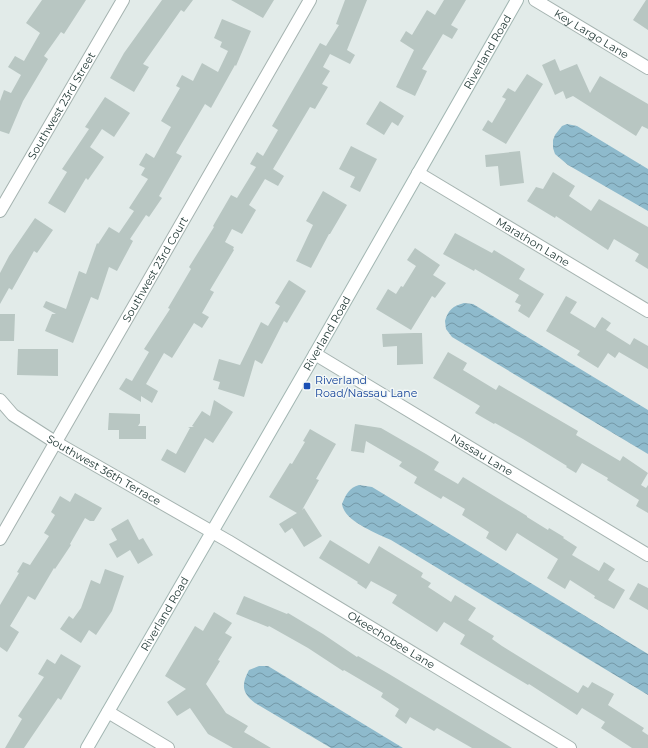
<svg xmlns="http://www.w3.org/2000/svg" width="648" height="748" font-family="Montserrat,sans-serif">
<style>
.water{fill:url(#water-waves)}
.building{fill:#b8c6c2}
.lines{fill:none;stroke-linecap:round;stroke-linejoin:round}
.street-casing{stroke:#a5b3b0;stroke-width:14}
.secondary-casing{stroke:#a2b6b2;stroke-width:14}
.street{stroke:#fff;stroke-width:12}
.secondary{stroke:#fff;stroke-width:12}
.transit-dot{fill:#1a4fb4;stroke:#f3f8f6;stroke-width:1.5}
.labels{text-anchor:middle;stroke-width:3;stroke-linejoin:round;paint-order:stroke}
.street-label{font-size:11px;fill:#243b38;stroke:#f3f8f6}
.transit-label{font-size:11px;fill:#164399;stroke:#f3f8f6;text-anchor:start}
</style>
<defs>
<pattern id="water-waves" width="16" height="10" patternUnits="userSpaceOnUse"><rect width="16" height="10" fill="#8ebacc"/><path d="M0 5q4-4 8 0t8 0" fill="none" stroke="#7498a7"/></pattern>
</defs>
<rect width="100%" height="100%" fill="#e2ebe9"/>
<path class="water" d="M567,124l10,2 71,43v42l-80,-46 -13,-11 -2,-6v-8l2,-5 7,-9z
M464,303l9,1 175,106v44l-196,-117 -6,-8 -1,-8c3,-11 8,-15 19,-18z
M359,485l13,2 276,167v41l-257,-155c-15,-7 -47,-19 -49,-36 4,-10 7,-16 17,-19z
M259,666h9l135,82h-72l-76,-45c-13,-10 -14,-18 -6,-33z"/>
<path class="building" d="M42,0h44l-22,34 -3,-2 -17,24 4,3 -25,42 -14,33 -9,-3v-30l4,-11 7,3 10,-18 -13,-8 7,-11 9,5 16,-28 -14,-10z
M162,0h31l-9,12 -3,-2 -38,54 6,3 -15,25 -24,-14 14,-25z
M231,0h43l-11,18z
M345,0h22l-20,50 8,5 -5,9 -20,-10 -7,13 7,4 -8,13 6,3 -13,22 -5,-2 -37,62 11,7 -6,10 -13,-7 -16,26 7,5 -14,24 -10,-5 -7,13 9,5 -1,2 1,1 -24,40 4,2 -12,21 7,4 -7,11 -8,-5 -22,35 -8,-5 -18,31 12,7 -6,12 -11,-7v6l-22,-13 7,-11 6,3 17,-29 -5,-3 26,-40 -2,-1 23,-39 -2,-2 25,-40 -1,-1 18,-31 6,3 19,-31 -6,-3 7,-12 6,4 15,-26 -6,-4 48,-83 6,3 13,-21 -3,-1z
M444,0h22l-15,25 7,4 -6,10 -9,-5 -21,35 5,2 -12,25 -19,-9 18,-37 -14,-9 6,-10 6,4 15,-25 8,5z
M646,0h2v30l-15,-10z
M222,19l29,12 -15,35 -1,-1 -24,43 -6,-4 -29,49 6,3 -23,40 3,2 -13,19 -3,-2 -16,24 3,2 -16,30 -8,-4 -11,33 -7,-3 -18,46 -28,-12 7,-17h4l-13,-7 3,-6 20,8 13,-38 7,3 11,-31 1,1 11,-17 10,6 15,-22 -5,-3 19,-29 -7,-4 4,-7 -6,-3 7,-12 8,5 17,-31 -10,-6 19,-33 -4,-2 6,-11 11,6 9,-18 16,9 10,-21 -8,-4 2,-5 -8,-4z
M555,59l5,12 17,-7 13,29 10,-17 48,28v25l-6,-3 -6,10 -63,-40 -7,3 -3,-8 -8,4 -13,-30z
M527,74l16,10 -37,60 -24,-14 6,-10 4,3 14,-24 -4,-2 6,-9 7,4z
M105,97l25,16 -16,24 -12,-8 -12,18 14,10 -16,23 -2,-2 -21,35 -17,-10 19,-31 -5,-3 27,-40 -4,-2z
M380,101l24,15 -6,10 -6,-4 -8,13 -18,-11z
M351,146l26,13 -17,33 -10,-5 5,-10 -16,-8z
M520,151l4,32 -24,3 -2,-20 -12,1 -1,-12z
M553,172l22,14 -6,10 22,15 8,-12 49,28v42l-13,-8 4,-7 -25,-15 -6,11 -52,-34 -1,2 -28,-17 9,-14 7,2z
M323,191l24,14 -17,29h-1l-18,34 -15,-7 17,-36 -7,-4z
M35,218l18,12 -16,23 -3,-2 -22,39 -3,-2 -9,16v-31l9,-17z
M455,233l37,20 2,-3 31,19 -6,10 25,15 -15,24 -11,-7 3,-6 -6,-3 4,-7 -44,-26 -1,2 -31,-17z
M415,248l25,17 -7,10 13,8 -11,15 -3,-2 -21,34 -35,-21 12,-20 8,5 5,-8 2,1 13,-21 -9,-6z
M289,280l17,11 -19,32 -3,-2 -22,43 -7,-4 -11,37 -26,-8 2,-7 -7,-2 6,-21 21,6 21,-43 7,4 12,-20 -5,-3z
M566,296l11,6 -7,11 25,15 7,-11 9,6 -5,7 24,15 4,-7 14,8v23l-29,-17 -4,6 -7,-5 -10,15 -21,-13 3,-4 -34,-20z
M0,314h15l-1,27h-14z
M414,333h8l1,31 -26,1v-19l-14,1 -1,-13z
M18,349h40v27l-41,-1z
M448,352l19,11 -4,7 33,20 3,-5 79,46 -2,4 44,26 3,-5 25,17 -7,12 5,3 2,-3v28l-12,-7 3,-6 -32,-20 1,-2 -26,-15 -6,10 -10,-6 1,-1 -44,-27 -28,-16 -1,1 -19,-11 5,-7 -47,-28z
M214,400l19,12 -20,31 -8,-5 -20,35 -24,-13 6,-11 9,5 14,-26 -2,-1h6l-2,-1 10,-15 8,5z
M109,413l31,1v9l-2,3h8v13h-27v-9h-11z
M355,424l26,4 45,26 13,8 -5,8 24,14 5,-7 64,39v1l21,13 1,-2 15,9 -1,1 14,9 -5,8 27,16 5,-9 11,7 -7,11 17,10 -11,19 -20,-11 1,-2 -25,-16 -5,9 -18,-11 11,-19 -41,-26 -11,18 -20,-13 3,-6 -27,-17 3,-6 -22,-13 -2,3 -27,-16 3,-6 -18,-11 3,-4 -36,-21 -2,12 -13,-2z
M310,429l26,15 -20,35 3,1 -17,30 2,-2 18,28 -18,11 -12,-19 -7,5 -6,-9 18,-11 -28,-16 21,-34 2,1 13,-22 -2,-1z
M75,493l27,15 -8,13h-4l-5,-3 -15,26 1,1 -16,24 -1,-1 -19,32 -7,-4 -18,30 9,6 -12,20 -7,-5v-42l19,-32 -2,-1 6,-10 7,3 19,-29 -5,-3 11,-18 -4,-3 9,-16 10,6z
M128,519l11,21 4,-2 10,17 -15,9 -8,-14 -13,8 -8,-14 8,-4 -6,-11z
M330,540l39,24 10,-18 44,27 -2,4 10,6 -3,4 23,15 4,-7 21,13 -8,12 26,16 -2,3 10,7 76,47 5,-8 5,3 4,-6 22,12 -6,11 36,23 -2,3 6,4v13h-16l-31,-20 4,-6 -23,-14 -5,7 -48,-31 -1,1 -68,-41 5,-9 -21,-13 -7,10 -45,-29 5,-8 -26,-14 -5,8 -9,-6 1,-1 -39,-24z
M105,569l19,7 -12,35 -16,24 -7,-5 -8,13 -21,-14 9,-13 4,3 8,-11 10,-28 9,4z
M638,583l10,5v22l-19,-11z
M244,596l43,18 1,-1 35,21 34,23 1,-1 31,18 123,74h-40l-35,-20 -3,3 -24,-14 -4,7 -11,-8 4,-7 -18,-12 2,-4 -39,-23 -1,1 -35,-23 -39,-22 -1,1 -32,-13z
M214,612l18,11 -7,10 7,4 -14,23 2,1 -14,23 20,29 22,13 -4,6 27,16h-38l-25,-14 -18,-26 -13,8 -10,-14 19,-13 -21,-13 30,-50 8,5z
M61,654l20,12 -20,34 -3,-2 -34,50h-19l17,-29 -4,-3 26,-39 -6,-3 9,-15 8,5z"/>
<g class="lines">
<defs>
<g id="street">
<path id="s1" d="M535,0l113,68"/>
<path id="s2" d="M418,173l230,138"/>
<path id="s3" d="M0,211l123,-211"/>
<path id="s4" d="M315,354l333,201"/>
<path id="s5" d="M0,400l13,15 42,27 173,99 342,207"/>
<path id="s6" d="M0,539l310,-539"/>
<path d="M108,712l60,36"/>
</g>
<g id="secondary">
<path id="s7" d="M87,748l228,-394 202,-354"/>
</g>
</defs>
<use href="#street" class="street-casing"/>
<use href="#secondary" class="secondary-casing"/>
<use href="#street" class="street"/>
<use href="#secondary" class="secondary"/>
</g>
<rect class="transit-dot" x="303" y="382" width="8" height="8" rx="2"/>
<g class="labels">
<g class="street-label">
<text dy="4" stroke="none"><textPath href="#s1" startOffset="66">Key Largo Lane</textPath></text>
<text dy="4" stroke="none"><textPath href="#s7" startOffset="803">Riverland Road</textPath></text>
<text dy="4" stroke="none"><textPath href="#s3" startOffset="122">Southwest 23rd Street</textPath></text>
<text dy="4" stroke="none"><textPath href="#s2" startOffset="134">Marathon Lane</textPath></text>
<text dy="4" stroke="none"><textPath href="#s6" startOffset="311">Southwest 23rd Court</textPath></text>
<text dy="4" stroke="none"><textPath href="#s7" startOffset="479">Riverland Road</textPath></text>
<text dy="4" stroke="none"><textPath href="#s4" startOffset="195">Nassau Lane</textPath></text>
<text dy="4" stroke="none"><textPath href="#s5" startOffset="126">Southwest 36th Terrace</textPath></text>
<text dy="4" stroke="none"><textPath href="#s7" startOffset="155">Riverland Road</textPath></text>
<text dy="4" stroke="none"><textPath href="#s5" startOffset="460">Okeechobee Lane</textPath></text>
</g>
<g class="transit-label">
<text x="315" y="384">Riverland<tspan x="315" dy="13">Road/Nassau Lane</tspan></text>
</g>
</g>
</svg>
